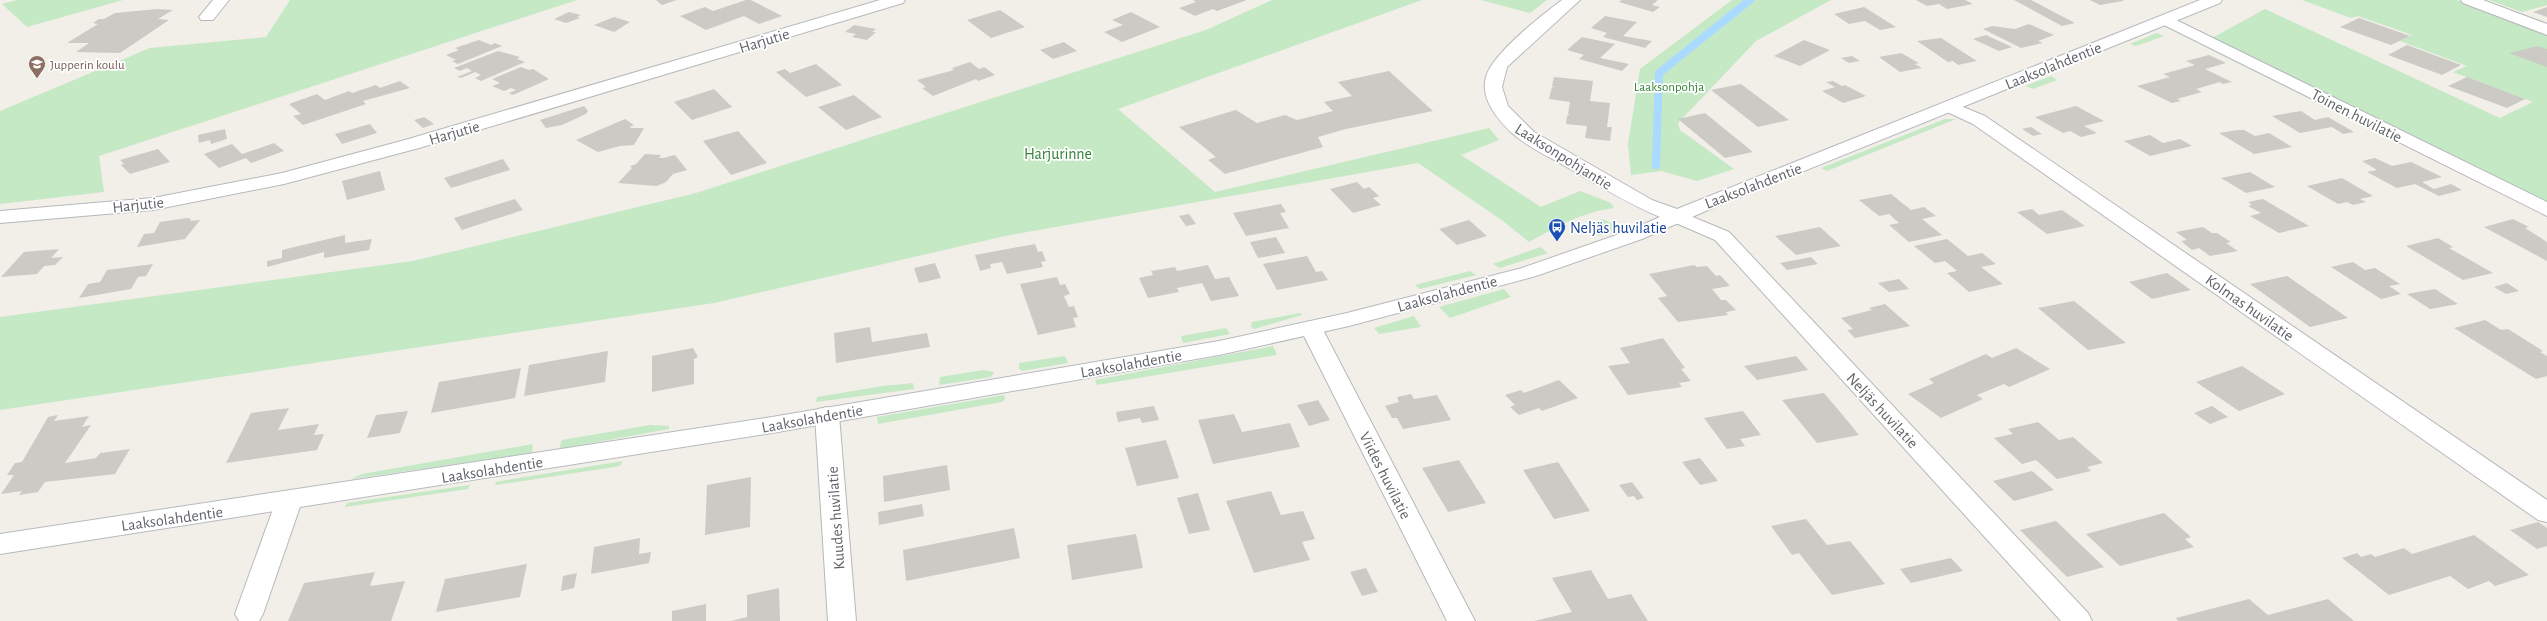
<svg xmlns="http://www.w3.org/2000/svg" width="2547" height="621" font-family="'Alegreya Sans',sans-serif">
<style>
.green{fill:#c5e8c5}
.lines{fill:none;stroke-linecap:round;stroke-linejoin:round}
.stream{stroke:#aadaff;stroke-width:8}
.building{fill:#cccac5}
.street-casing{stroke:#b5b8bc;stroke-width:2}
.secondary-casing{stroke:#b6babf;stroke-width:2}
.street{fill:#fff;fill-rule:evenodd}
.secondary{fill:#fff;fill-rule:evenodd}
.labels{text-anchor:middle;stroke-width:3.5;stroke-linejoin:round;paint-order:stroke}
.far-education-label{font-size:13px;fill:#785e54;stroke:#fff;text-anchor:start}
.far-park-label{font-size:13px;fill:#348238;stroke:#fff}
.street-label{font-size:16px;fill:#5f6368;stroke:#fff}
.park-label{font-size:16px;fill:#348238;stroke:#fff}
.transit-label{font-size:16px;fill:#164399;stroke:#fff;text-anchor:start}
</style>
<rect width="100%" height="100%" fill="#f1efe8"/>
<path class="green" d="M17,0h106l-96,27 -25,-23z
M290,0h287l-478,156 5,36 -104,12v-93l150,-63 116,-11z
M1272,0h150l-304,109 97,83 274,-64 10,12 -38,15 80,52 39,-16 31,12 3,5c-32,4 -58,19 -85,34l-26,-21 -85,-58 -413,73 -291,67 -714,107v-93l413,-56 283,-68 510,-163z
M1481,0h66l-17,13z
M1732,0h99l-75,41 -78,82 2,7 54,39 -37,12 -36,-10 -30,4 -3,-31 12,-75z
M2302,0h155l90,35v173l-335,-170 53,-29 235,109 33,-16 -80,-30 14,-6 -67,-25 12,-6 -54,-19 -7,2z
M2489,0h58v5l-25,7z
M2157,33l7,3 -28,10 -6,-2z
M2051,76l6,4 -24,9 -8,-3z
M1945,119h11l-129,52 -6,-3z
M1603,219l12,7v4l-16,6 -15,-11z
M1540,247l8,6 -48,15 -7,-4z
M1470,271l6,4 -56,14 -5,-4z
M1504,289l7,8 -61,21 -11,-11z
M1300,313l2,2 -48,14 -3,-3 1,-4z
M1414,316l7,11 -42,7 -5,-6z
M1226,328l4,6 -47,9 -2,-7z
M1273,346l4,9 -180,30 -2,-5z
M1065,356l3,7 -46,8 -3,-2v-6z
M983,370l11,2 -3,5 -52,8 1,-8z
M913,383l1,6 -98,13 1,-5 66,-11z
M1004,395l1,4 -3,3 -124,22 -1,-7z
M650,425l19,1v3l-110,20 3,-9z
M533,444l-1,9 -181,26 11,-5z
M623,461l-3,5 -6,1 -118,18 -1,-3z
M470,485l-2,4 -123,18 2,-4z"/>
<g class="lines">
<path class="stream" d="M1656,165l3,-92 91,-73"/>
</g>
<path class="building" d="M656,0h21l-15,5z
M746,0h5l31,16 -23,8 -15,-8 -38,14 -26,-14 25,-9 8,4z
M1193,0h54l-30,11 -4,-2 -18,7 -16,-8 17,-6z
M1622,0h36l-6,5 8,2 -7,5 -34,-10z
M1916,0h49l8,4 -26,5 -8,-5 -12,2z
M2014,0h17l44,23 -13,3z
M2090,0h33v1l-23,4z
M1864,7l32,20 -16,3 -15,-9 -16,3 -15,-10z
M2547,7v10l-14,-5z
M157,9l16,1 -15,9 11,1 -49,33 -44,-1 13,-9h-22l31,-19 -5,-1 6,-4h5l11,-6z
M1000,10l25,17 -34,11 -24,-18z
M569,12l12,3 -4,2 3,1 -14,5 -12,-4z
M1131,12l29,15 -38,15 -18,-10 19,-7 -11,-5z
M1605,16l32,6 -14,14 29,5 -7,7 -42,-11 4,-4 -16,-5z
M614,17l16,5 -16,10 -20,-7z
M2359,18l51,18 -19,9 -51,-18z
M2029,24l25,11 -16,6 5,2 -22,5 -38,-19 9,-3 23,3z
M854,25l22,4 -4,3h4l-9,8 -15,-3 4,-3 -11,-2z
M1986,35l26,12 -13,4 -26,-12z
M1582,37l33,7 -15,14 29,6 -7,7 -43,-12 5,-4 -17,-5z
M1941,38l36,23 -19,4 -5,-4 -5,1 -31,-21z
M479,40l12,5 4,-2 7,3 -44,18 -6,-3 4,-1 -10,-5 13,-5 -4,-2z
M1804,40l26,10 -30,16 -26,-10z
M1064,42l13,9 -24,8 -13,-9z
M2407,45l54,20 -19,10 -54,-20z
M2538,46l9,3v18l-38,-14z
M498,51l22,6 -3,2 8,3 -44,19 -6,-3 6,-3 -6,-3 -14,6 -4,-1 15,-6 -5,-3 -7,3 -6,-3z
M1901,53l18,10 -4,1 7,4 -22,4 -21,-15z
M2209,55l17,8 -21,6 27,13 -9,2 -3,-2 -24,7 6,3 -25,7 4,2 -9,2 -35,-17 33,-9 -7,-3 32,-9 -9,-4z
M1852,56l8,5 -11,2 -8,-5z
M970,62l9,7 5,-2 11,8 -17,6 -2,-2 -43,17 -11,-8 4,-1 -9,-7 37,-10 -2,-2z
M816,64l26,21 -36,12 -30,-25 9,-3 5,4z
M521,67l8,3 4,-1 16,10 -36,16 -4,-2 7,-3 -5,-2 -7,3 -12,-5 8,-3 -8,-4z
M1389,71l44,40 -87,18 -28,8 5,10 -98,27 -17,-14 8,-3 -37,-30 57,-17 21,13 28,-8 12,5 36,-9 -9,-9 28,-6 -14,-14z
M1554,77l39,4 -3,20 20,2 -3,24h5l-2,14 -25,-3 2,-12 -21,-2 1,-8 3,-2h-2l2,-12 -21,-3 3,-12 3,-1h-3z
M2467,77l58,22 -18,9 -59,-22z
M400,81l10,7 -47,13 3,3 -63,21 -10,-9 8,-2 -12,-10 28,-10 8,6 24,-9 3,2 24,-8 4,3z
M1833,81l9,5 3,-1 21,11 -23,7 -21,-12 13,-4 -9,-5z
M1741,84l48,36 -31,7 -47,-37z
M714,89l18,18 -40,13 -18,-18z
M854,95l28,22 -36,13 -28,-23z
M584,106l4,5 -2,3 -24,11 -16,3 -6,-8z
M2076,106l28,15 -20,5 13,7 -16,4 -11,-6 -7,2 -28,-16z
M2301,111l14,9 13,-3 26,15 -11,2 -11,-7 -32,6 -28,-17z
M1705,113l48,39 -28,6 -47,-39z
M424,117l10,7 -11,4 -9,-8z
M625,119l9,6 -5,2 3,1h12l-10,17 -14,1 -22,6 -22,-12z
M370,124l7,9 -35,11 -7,-10z
M2031,127l11,7 -9,2 -11,-7z
M225,129l2,10 -16,5 -1,-4 -11,3 -1,-8z
M2238,130h6l11,6 14,-3 23,14 -38,7 -35,-21z
M738,131l29,32 -36,12 -28,-34z
M2150,135l13,8 17,-4 12,7 -42,10 -26,-15z
M274,143l10,8 -33,12 -5,-5 -27,10 -15,-14 28,-10 10,10z
M158,149l12,13 -40,12 -9,-9 3,-1 -4,-4z
M645,154l16,1 -2,3h4l12,-3 12,15 -14,4 -7,8 -9,4 -39,-3 14,-15 -2,-2 6,-2z
M2375,158l17,8 19,-4 31,15 -20,5 12,7 17,-5 11,6 -23,6 -24,-12 -18,4 -30,-16 10,-2 -15,-9z
M503,159l7,11 -59,18 -7,-10z
M380,171l5,19 -38,10 -5,-19z
M2250,172l25,15 -29,6 -25,-15z
M2342,178l31,18 -13,3 6,3 -13,3 -6,-3 -9,2 -31,-18z
M1357,182l7,7 5,-2 10,9 -6,2 8,7 -28,8 -23,-24z
M1891,194l20,16 13,-3 12,9 -14,3 20,16 -33,7 -20,-17 10,-2 -10,-9 -10,2 -20,-16z
M515,199l8,11 -61,20 -8,-12z
M2263,199l46,27 -30,7 -29,-17 11,-3 -13,-7 4,-1 -4,-3z
M1281,204l5,8 -6,1 9,15 -43,8 -13,-23z
M2032,209l7,6 23,-5 23,16 -38,8 -30,-22z
M1189,214l7,10 -10,2 -7,-10z
M187,218l4,1 -1,2 10,-1 -15,19 -48,8 7,-13 10,-1 6,-11z
M2513,219l16,8 -4,1 22,14v19l-63,-34z
M1469,220l18,16 -30,9 -18,-16z
M1820,227l21,19 -45,9 -21,-19z
M2203,227l9,6h5l14,9 -5,1 12,8 -28,5 -11,-8 -7,2 -11,-9 6,-1 -11,-8z
M345,235v8l27,-4 -3,11 -45,8v-6l-57,15v-6l15,-3v-8z
M1276,237l9,16 -27,5 -8,-16z
M2438,238l15,9 -4,1 44,25 -30,7 -57,-34z
M1947,239l21,17 14,-3 14,11 -15,3 22,17 -34,8 -22,-19 10,-2 -12,-10 -10,2 -21,-17z
M1035,244l3,8 4,-1 4,10 -5,1 2,5 -36,7 -5,-12 -12,2 1,4 -11,3 -5,-16z
M59,249l-8,9 12,-1 -8,8 -11,1 -7,8 -36,3 23,-25z
M1307,256l9,16 6,-1 6,9 -51,10 -14,-26z
M1811,257l7,7 -31,6 -7,-7z
M2353,262l12,8 10,-2 25,16 -11,2 12,8 -20,5 -50,-32z
M935,263l6,15 -22,5 -5,-15z
M153,264l-7,12 -8,1 -7,12 -52,9 9,-14 12,-2 7,-12z
M1208,265l7,14 14,-2 10,19 -28,5 -9,-18 -25,5 2,4 -31,6 -9,-20 14,-3 -2,-4 24,-4 2,4z
M1694,265l3,2 10,-1 9,10 4,-1 10,11 -18,3 9,11h5l10,10 -10,2 2,3 -50,7 -20,-24 9,-2 -18,-22z
M2167,273l24,17 -39,9 -23,-17z
M2287,276l61,42 -38,9 -60,-43z
M1057,277l3,8 5,-1 5,10 -6,2 5,11 5,-1 4,11 -5,1 3,9 -38,8 -18,-51z
M1899,279l10,10 -20,3 -11,-9z
M2507,283l12,8 -13,3 -12,-7z
M2435,289l23,15 -28,5 -23,-15z
M2074,301l52,42 -38,7 -50,-42z
M1885,304l25,22 -55,12 -8,-8 6,-1 -12,-11 31,-8 -3,-2z
M2485,320l16,10 7,-1 35,22 -3,1 7,4v20l-11,3 -82,-51z
M870,327l2,15 55,-9 3,14 -94,16 -2,-30z
M1663,338l22,30 -4,1 10,12 -12,2 3,4 -54,8 -20,-29 22,-3 -10,-15z
M693,348l5,9 -4,2v25l-42,8v-36z
M2016,348l34,21 -41,18 -5,-3 -27,11 6,4 -42,19 -33,-24 26,-11 -5,-4 57,-25 6,4z
M608,351l-3,31 -81,14 5,-31z
M1796,356l12,14 -51,10 -13,-14z
M2242,366l43,28 -46,17 -43,-29z
M521,368l-6,30 -84,15 8,-31z
M1559,380l19,18 -36,13 -3,-3 -20,7 -9,-8 5,-2 -10,-10 16,-5 3,3z
M1824,393l22,26 13,16 -42,8 -35,-43z
M1411,394l3,5 23,-4 14,25 -48,9 -6,-11h-5l-7,-12 14,-4 -2,-5z
M1318,400l12,20 -21,6 -12,-21z
M1154,406l5,14 -17,3 -2,-5 -22,4 -2,-10z
M2212,406l16,11 -18,7 -16,-11z
M289,408l-11,22 41,-6 -5,11 10,-1 -7,16 -91,13 25,-50z
M408,411l-8,22 -33,5 9,-23z
M1743,411l18,24 -21,4 5,7 -18,3 -23,-31z
M1234,414l8,18 48,-9 10,24 -87,17 -15,-44z
M58,415l-4,6 35,-5 -7,11 9,-2 -26,38 31,-5 6,-7 -1,2 29,-4 -15,25 -70,8 -7,10 -19,3 3,-4 -21,3 13,-19h-7l8,-12 7,-1 26,-45z
M2038,422l21,18 14,-3 30,26 -16,4 4,4 -34,8 -21,-19 -14,4 -28,-26 19,-4 -5,-5z
M1166,440l13,38 -42,8 -12,-38z
M1700,458l18,23 -18,4 -18,-23z
M1459,460l27,43 -38,9 -26,-44z
M1558,462l32,49 -36,8 -31,-49z
M947,465l3,25 -66,12 -1,-26z
M2032,471l22,19 -40,11 -21,-20z
M751,477l-1,50 -45,8 2,-50z
M1632,482l12,16 -7,2 -3,-4 -6,1 -9,-12z
M1271,491l10,24 22,-4 12,28 -13,3 8,18 -56,13 -28,-72z
M1198,493l12,37 -21,4 -12,-36z
M922,504l2,12 -45,9 -1,-13z
M2164,513l27,24 -6,2 9,8 -74,19 -34,-32z
M1806,519l21,26 23,-4 35,43 -53,11 -33,-42 -7,2 -21,-29z
M2056,521l48,46 -37,10 -47,-47z
M2538,522l9,6v18l-10,3 -27,-19z
M1014,528l6,30 -114,23 -3,-31z
M1136,534l7,34 -71,12 -5,-35z
M2474,535l55,40 -34,11 -6,-5 -21,8 -18,-13 -61,19 -47,-37 15,-5 4,4 10,-3 4,3 29,-9 8,6z
M640,538l-1,16 12,-2 -2,11 -58,11 3,-27z
M1951,558l12,13 -52,12 -11,-14z
M527,564l-7,33 -84,15 9,-33z
M1366,568l12,24 -16,4 -12,-24z
M1591,570l17,29 23,-5 17,27h-114l38,-9 -20,-34z
M375,572l-5,14 35,-5 -14,40h-103l16,-38z
M577,573l-3,15 -13,3 2,-15z
M779,588l1,33h-49l16,-4v-22z
M2249,599l19,16 60,-16 26,22h-176l-2,-3z
M706,604v17h-34v-10z"/>
<g class="lines">
<defs>
<path id="street" d="M213,0h16l-16,20h-12l-2,-3z
M880,0h25l-2,3 -484,145 -135,36 -131,26 -153,13v-12l153,-13 129,-25 123,-33z
M2461,0h22l64,24v11l-84,-32z
M2166,15l381,187v14l-387,-193 -2,-3z
M1951,102l34,14 562,384v22l-9,-2 -565,-396 -28,-13 -3,-4 3,-4z
M1676,210l53,22 359,381 4,8h-31l-346,-381 -46,-20 -3,-4 3,-4z
M1311,321l8,2 3,5 153,293h-28l-147,-293 3,-5z
M827,407l9,2 3,6 17,206h-28l-13,-206 3,-6z
M289,492l9,3 4,6 -39,113 -4,7h-20l-4,-7 41,-113 4,-6z"/>
<path id="secondary" d="M1562,0h18l-73,67 -5,20 6,19 26,26 118,68 25,9 523,-209h22l-2,3 -503,203 -75,33 -106,37 -187,50 -130,29 -447,78 -772,121v-20l772,-117 447,-76 128,-28 175,-45 106,-37 32,-14c-34,-14 -65,-34 -97,-52 -17,-10 -37,-19 -51,-32 -15,-14 -32,-35 -26,-56 6,-23 56,-62 76,-77z"/>
</defs>
<use href="#street" class="street-casing"/>
<use href="#secondary" class="secondary-casing"/>
<use href="#street" class="street"/>
<use href="#secondary" class="secondary"/>
</g>
<defs>
<symbol id="school-pin" viewBox="-11 -11 22 30"><path d="M0 17L-7.5 6A9.5 9.5 0 1 1 7.5 6Z" fill="#8d6e63" stroke="#fff"/><path d="M0-5L7-2L0 1L-7-2ZM-4 1L0 2.5L4 1V4Q0 6-4 4Z" fill="#fff"/></symbol>
<symbol id="bus-pin" viewBox="-11 -11 22 30"><path d="M0 17L-7.5 6A9.5 9.5 0 1 1 7.5 6Z" fill="#1a4fb4" stroke="#fff"/><path d="M-5-6H5V4H4V6H2V4H-2V6H-4V4H-5ZM-3.5-4V0h7V-4ZM-3.5 1.2v1.5H-2V1.2ZM2 1.2v1.5H3.5V1.2Z" fill="#fff"/></symbol>
</defs>
<g fill-rule="evenodd">
<use href="#school-pin" x="27" y="54" width="20" height="27"/>
<use href="#bus-pin" x="1547" y="217" width="20" height="27"/>
</g>
<g class="labels">
<g class="far-education-label">
<text x="50" y="69">Jupperin koulu</text>
</g>
<g class="far-park-label">
<text x="1669" y="91">Laaksonpohja</text>
</g>
<g class="street-label">
<text transform="translate(764 40) rotate(-17)" y="6">Harjutie</text>
<text transform="translate(2053 65) rotate(-22)" y="6">Laaksolahdentie</text>
<text transform="translate(2357 115) rotate(27)" y="6">Toinen huvilatie</text>
<text transform="translate(454 132) rotate(-16)" y="6">Harjutie</text>
<text transform="translate(1564 156) rotate(32)" y="6">Laaksonpohjantie</text>
<text transform="translate(1753 185) rotate(-21)" y="6">Laaksolahdentie</text>
<text transform="translate(138 204) rotate(-6)" y="6">Harjutie</text>
<text transform="translate(1447 293) rotate(-15)" y="6">Laaksolahdentie</text>
<text transform="translate(2250 307) rotate(35)" y="6">Kolmas huvilatie</text>
<text transform="translate(1131 363) rotate(-10)" y="6">Laaksolahdentie</text>
<text transform="translate(1883 410) rotate(47)" y="6">Neljäs huvilatie</text>
<text transform="translate(812 418) rotate(-10)" y="6">Laaksolahdentie</text>
<text transform="translate(492 469) rotate(-9)" y="6">Laaksolahdentie</text>
<text transform="translate(1386 475) rotate(63)" y="6">Viides huvilatie</text>
<text transform="translate(172 518) rotate(-8)" y="6">Laaksolahdentie</text>
<text transform="translate(835 518) rotate(-94)" y="6">Kuudes huvilatie</text>
</g>
<g class="park-label">
<text x="1058" y="159">Harjurinne</text>
</g>
<g class="transit-label">
<text x="1570" y="233">Neljäs huvilatie</text>
</g>
</g>
</svg>
